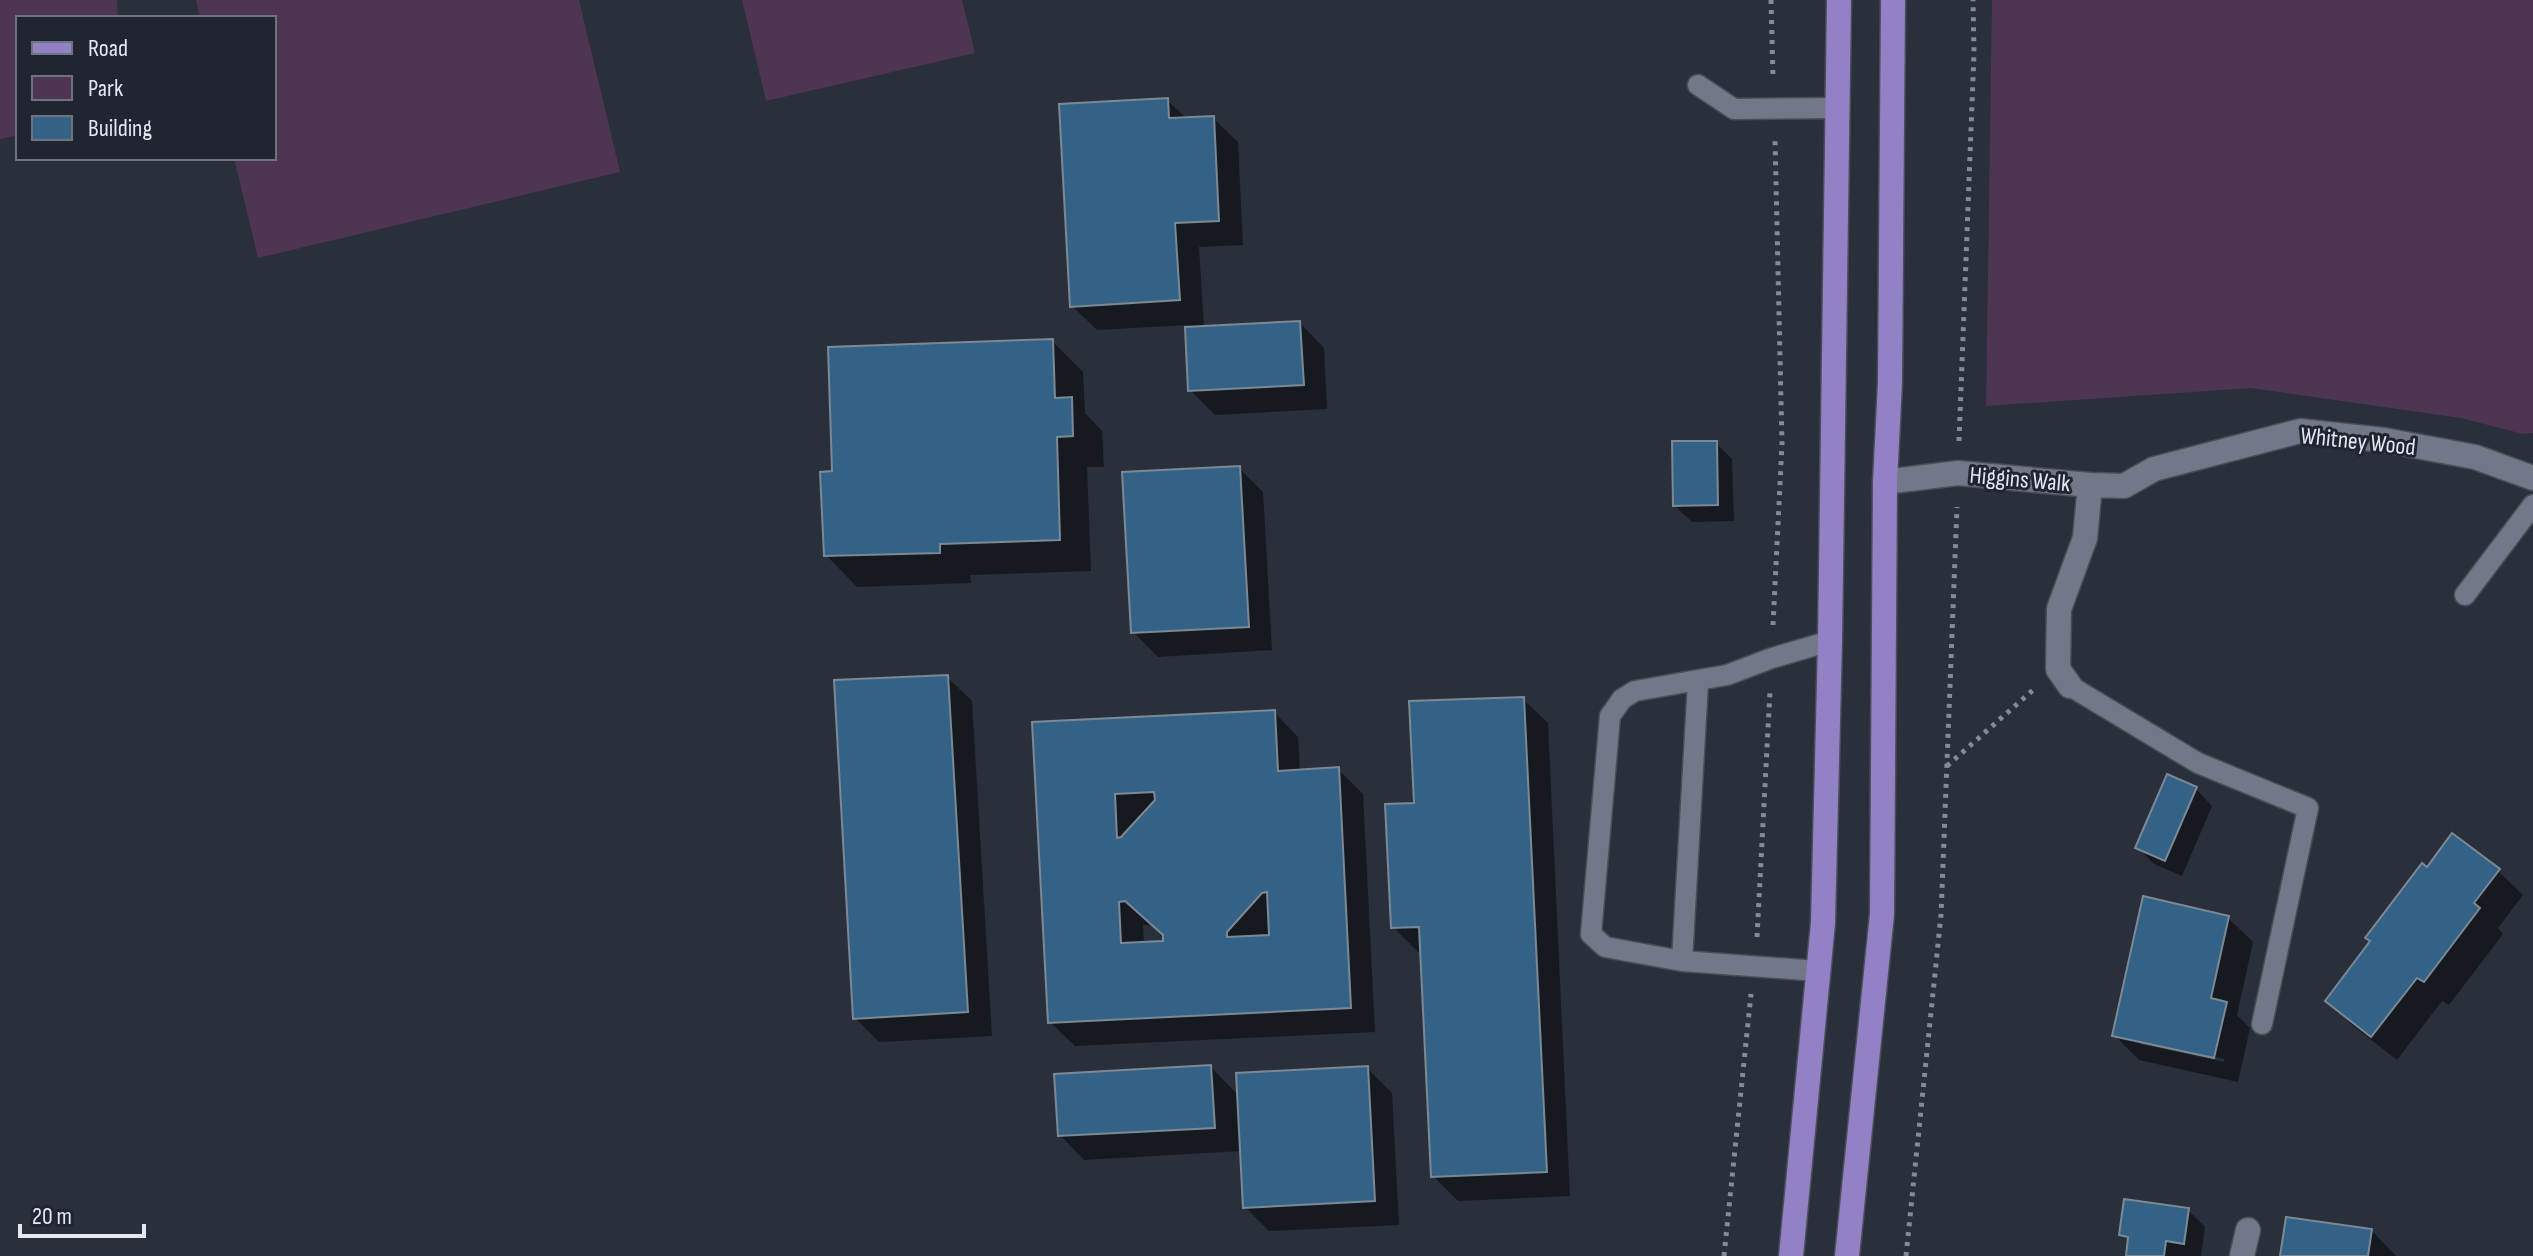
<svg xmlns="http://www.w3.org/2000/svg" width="2533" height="1256" font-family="'Sofia Sans Condensed',sans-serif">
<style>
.green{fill:#4e3551}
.shadow{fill:#0007;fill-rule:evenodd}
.building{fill:#346287;stroke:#7b8995;stroke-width:2;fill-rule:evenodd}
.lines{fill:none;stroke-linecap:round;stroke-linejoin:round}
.lane-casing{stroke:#494d58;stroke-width:23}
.street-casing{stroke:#494d58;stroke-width:27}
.primary-casing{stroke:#494d58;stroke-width:27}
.path{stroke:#868a95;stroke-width:5;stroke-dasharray:4 6;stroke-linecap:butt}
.lane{stroke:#727887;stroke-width:20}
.street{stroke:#727887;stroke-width:24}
.primary{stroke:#9281c5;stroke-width:24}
.labels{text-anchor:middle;stroke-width:6;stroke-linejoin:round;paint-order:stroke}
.street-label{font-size:24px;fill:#e4e7f0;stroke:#212532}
</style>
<rect width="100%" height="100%" fill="#2a2f3c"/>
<path class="green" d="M0,0h117l1,18h-100v117l-18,4z
M196,0h383l41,172 -362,86 -24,-100h40v-140h-74z
M742,0h220l13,53 -209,48z
M1992,0h541v433l-10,1 -62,-16 -210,-30 -265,18z"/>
<path class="shadow" d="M1167,100l20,19 26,-1 25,24 5,103 -44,2 5,81 96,-5 24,25 3,61 -112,6 -25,-25 -3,-65 -90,5 -25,-24z
M1052,341l31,31 2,41 17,18 2,36h-17l4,104 -121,4 1,8 -114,4 -31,-32 8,-82z
M1716,443l16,16 2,62 -42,1 -17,-16z
M1239,468l24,24 9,158 -114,7 -25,-25z
M947,677l25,24 20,335 -113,6 -24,-24z
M1523,699l25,24 22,473 -112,5 -25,-25 -10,-224h-5l-25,-25 23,-122z
M1274,712l24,25 2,35 38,-3 25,25 12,238 -300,14 -25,-24 -15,-298zM1143,925h8l14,13v5l-21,1z
M2196,789l16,17 -30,70 -28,-12 -17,-17z
M2427,870l71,1 25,24 -25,33 5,6 -54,71 -7,-4 -45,59 -45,-35 -25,-24z
M2228,918l25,24 -16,73 13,13 -12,54 -99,-22 -25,-25zM2140,1040l84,19v3l-84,-18z
M1211,1067l28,29 128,-28 25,25 7,132 -130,6 -24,-24 -3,-56 -158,9 -24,-25z
M2188,1210l17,17 -4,29h-73l2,-14 -8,-8z
M2371,1230l25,26h-114z"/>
<path class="building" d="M1168,98l1,20 45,-2 5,105 -44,2 5,77 -110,7 -11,-203z
M1300,321l4,64 -116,6 -3,-64z
M1053,339l2,59 17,-1 1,39 -16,1 3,103 -120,4v9l-116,3 -4,-84 12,-1 -4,-124z
M1672,441h45l1,64 -45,1z
M1240,466l9,161 -118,6 -9,-161z
M948,675l20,337 -115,7 -19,-339z
M1524,697l23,475 -116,5 -12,-250 -28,1 -6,-124 29,-1 -5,-102z
M1275,710l3,61 61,-4 12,241 -303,15 -16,-301zM1154,792l1,8 -34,37 -4,1 -2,-44zM1267,892l2,43 -42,2v-5l35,-39zM1125,901l38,34v6l-42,2 -2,-41z
M2167,774l30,13 -32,74 -30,-13z
M2452,833l48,36 -26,34 6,5 -56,74 -7,-4 -46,59 -46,-36 45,-60 -5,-3 57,-75 5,4z
M2143,896l86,20 -18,82 16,4 -13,56 -102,-22z
M1211,1065l4,63 -157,8 -4,-62z
M1368,1066l7,135 -132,7 -7,-135z
M2124,1199l65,9 -5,36 -18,-3 -2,15h-38l2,-19 -9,-2z
M2286,1217l86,12 -4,27h-88z"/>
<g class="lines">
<defs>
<path id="lane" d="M1698,85l36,24 104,-1
M2465,595l68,-90
M2070,686l128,77 110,45 -46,216
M1682,961l16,-279
M1818,971l-136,-10 -77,-14 -14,-13 19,-218 12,-17 13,-8 92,-16 45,-17 58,-17"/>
<path id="street" d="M1885,482l73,-9 132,12 -5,53 -26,71 -1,60 12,17
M2090,485l34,1 30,-17 146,-38 84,9 91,17 58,21
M2242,1256l6,-26"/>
<path id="primary" d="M1791,1256l32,-333 7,-282 9,-641
M1847,1256l35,-342 3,-432 5,-100 3,-382"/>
</defs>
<use href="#lane" class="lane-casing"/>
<use href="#street" class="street-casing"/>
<use href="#primary" class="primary-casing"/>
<path class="path" d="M1771,0l2,77
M1959,441l15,-389 -1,-52
M1773,625l9,-181 -7,-305
M1947,766l86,-76
M1757,937l13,-246
M1724,1256l27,-262
M1906,1256l35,-341 16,-408"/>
<use href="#lane" class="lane"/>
<use href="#street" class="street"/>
<use href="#primary" class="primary"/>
</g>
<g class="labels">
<g class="street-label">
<text transform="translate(2358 441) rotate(6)" y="8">Whitney Wood</text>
<text transform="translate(2020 479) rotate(5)" y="8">Higgins Walk</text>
</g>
</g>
<rect x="16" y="16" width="260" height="144" fill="#212532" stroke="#6f737e" stroke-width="2"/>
<rect x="32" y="42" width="40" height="12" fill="#9281c5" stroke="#6f737e" stroke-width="2"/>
<text x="88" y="56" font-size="24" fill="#e4e7f0">Road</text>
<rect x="32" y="76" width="40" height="24" fill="#4e3551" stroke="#6f737e" stroke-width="2"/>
<text x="88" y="96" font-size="24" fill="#e4e7f0">Park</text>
<rect x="32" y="116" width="40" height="24" fill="#346287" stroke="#6f737e" stroke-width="2"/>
<text x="88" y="136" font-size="24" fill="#e4e7f0">Building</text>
<path d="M20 1224v12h124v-12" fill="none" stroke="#e4e7f0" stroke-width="4"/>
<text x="32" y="1224" font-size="24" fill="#e4e7f0" stroke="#212532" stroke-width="6" paint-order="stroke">20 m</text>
</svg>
